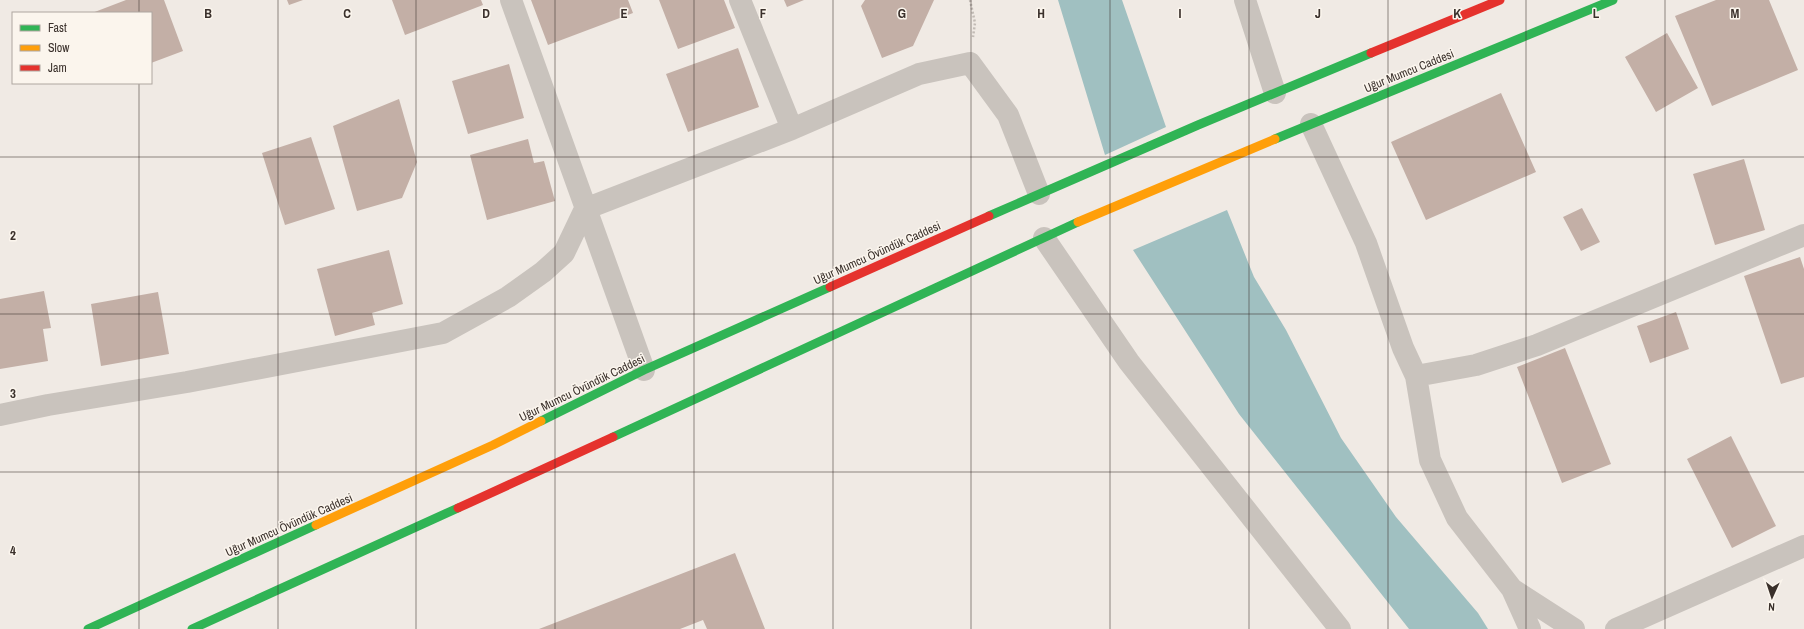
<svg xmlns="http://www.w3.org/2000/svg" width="1804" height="629" font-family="'Archivo Narrow',sans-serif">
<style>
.water{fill:#a0c0c1}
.building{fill:#c3afa6}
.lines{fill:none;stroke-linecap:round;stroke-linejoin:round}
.path{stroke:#c2bbb5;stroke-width:2.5;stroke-dasharray:2 2;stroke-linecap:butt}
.street{stroke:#c9c3bd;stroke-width:22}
.fast{stroke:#30b455;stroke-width:9}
.slow{stroke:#ff9f0a;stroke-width:9}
.jam{stroke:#e5322d;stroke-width:9}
.grid{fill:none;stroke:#3a302b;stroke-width:1;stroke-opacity:0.55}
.labels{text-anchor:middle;stroke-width:3;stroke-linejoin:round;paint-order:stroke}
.street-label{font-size:12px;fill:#3a302b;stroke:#fbf5ed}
.grid-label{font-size:13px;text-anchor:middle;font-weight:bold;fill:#3a302b;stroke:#fbf5ed;stroke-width:3;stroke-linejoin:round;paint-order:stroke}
</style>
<rect width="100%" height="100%" fill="#f0eae4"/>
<path class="water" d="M1058,0h64l44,127 -61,28z
M1227,210l27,67 32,53 55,108 55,79 82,96 10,16h-79l-170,-215 -106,-164z"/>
<path class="building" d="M126,0h38l19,51 -32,12v-50h-59z
M287,0h16l-14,5z
M392,0h89l2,5 -78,30z
M531,0h97l5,13 -85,32z
M659,0h65l11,28 -57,21z
M784,0h20l-17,7z
M865,0h69l-21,46 -31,12 -21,-52z
M1716,0h53l29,70 -86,36 -37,-90z
M1667,33l31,55 -42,24 -31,-55z
M738,48l21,59 -71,25 -22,-58z
M509,64l15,54 -56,16 -16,-53z
M1501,93l35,79 -110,48 -35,-78z
M399,99l18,63 -15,36 -45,13 -24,-85z
M311,137l24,72 -50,16 -23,-72z
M528,139l6,24 10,-2 11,40 -68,19 -17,-65z
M1744,159l21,71 -50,15 -22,-71z
M1582,208l18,34 -19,9 -18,-34z
M389,250l14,54 -31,9 3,12 -40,11 -18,-67z
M1800,257l4,12v108l-23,7 -37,-108z
M44,291l7,37 -8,1 5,32 -48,8v-70z
M158,292l11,62 -68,12 -10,-62z
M1676,312l13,37 -39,14 -13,-37z
M1565,348l46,116 -49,19 -45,-116z
M1731,436l45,90 -44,22 -45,-89z
M735,553l30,76h-58l-4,-9 -23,9h-141z"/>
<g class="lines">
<path class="path" d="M970,0l5,23 -2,14"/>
<path class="street" d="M511,0l133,370
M740,0l52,129
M1245,0l30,93
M1311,124l55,119 37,105 13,28 14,84 27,58 55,71 62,40
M1044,238l85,124 211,267
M1416,376l60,-11 61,-20 267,-110
M0,415l48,-10 139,-23 256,-49 65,-36 35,-25 21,-19 21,-44 207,-80 127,-55 51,-11 38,52 31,79
M1512,589l18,40
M1616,629l188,-83"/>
<path class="fast" d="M1275,139l338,-139
M989,216l209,-91 173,-72
M541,421l103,-51 186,-83
M613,437l465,-215
M88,629l228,-104
M192,629l266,-121"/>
<path class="slow" d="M1078,222l197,-83
M316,525l177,-80 48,-24"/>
<path class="jam" d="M1371,53l129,-53
M830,287l159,-71
M458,508l155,-71"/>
</g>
<path class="grid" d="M139,0v13M278,0v629M416,0v629M555,0v629M694,0v629M833,0v629M971,0v629M1110,0v629M1249,0v629M1388,0v629M1526,0v629M1665,0v629M139,83v546M0,157h1804M0,314h1804M0,472h1804"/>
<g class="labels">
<g class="street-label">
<text transform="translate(1409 71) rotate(-22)" y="4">Uğur Mumcu Caddesi</text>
<text transform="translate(877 253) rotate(-24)" y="4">Uğur Mumcu Övündük Caddesi</text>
<text transform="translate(582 388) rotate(-26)" y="4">Uğur Mumcu Övündük Caddesi</text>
<text transform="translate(289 525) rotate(-24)" y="4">Uğur Mumcu Övündük Caddesi</text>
</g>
</g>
<g class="grid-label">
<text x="208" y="18">B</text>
<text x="347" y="18">C</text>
<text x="486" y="18">D</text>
<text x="624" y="18">E</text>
<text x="763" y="18">F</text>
<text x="902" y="18">G</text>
<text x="1041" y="18">H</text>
<text x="1180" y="18">I</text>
<text x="1318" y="18">J</text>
<text x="1457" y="18">K</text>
<text x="1596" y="18">L</text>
<text x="1735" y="18">M</text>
<text x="13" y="240">2</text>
<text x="13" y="398">3</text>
<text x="13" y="555">4</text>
</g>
<rect x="12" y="12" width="140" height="72" fill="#fbf5ed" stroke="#aea69f"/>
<rect x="20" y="25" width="20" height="6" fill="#30b455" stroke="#aea69f"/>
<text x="48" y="32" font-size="12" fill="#3a302b">Fast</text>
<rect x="20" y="45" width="20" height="6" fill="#ff9f0a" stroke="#aea69f"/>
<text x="48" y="52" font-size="12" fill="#3a302b">Slow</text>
<rect x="20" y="65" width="20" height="6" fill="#e5322d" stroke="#aea69f"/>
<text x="48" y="72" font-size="12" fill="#3a302b">Jam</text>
<g transform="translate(1772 597) rotate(183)" stroke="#fbf5ed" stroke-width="3" paint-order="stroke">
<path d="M0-3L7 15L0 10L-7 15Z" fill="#3a302b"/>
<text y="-6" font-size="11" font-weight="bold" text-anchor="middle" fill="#3a302b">N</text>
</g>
</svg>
